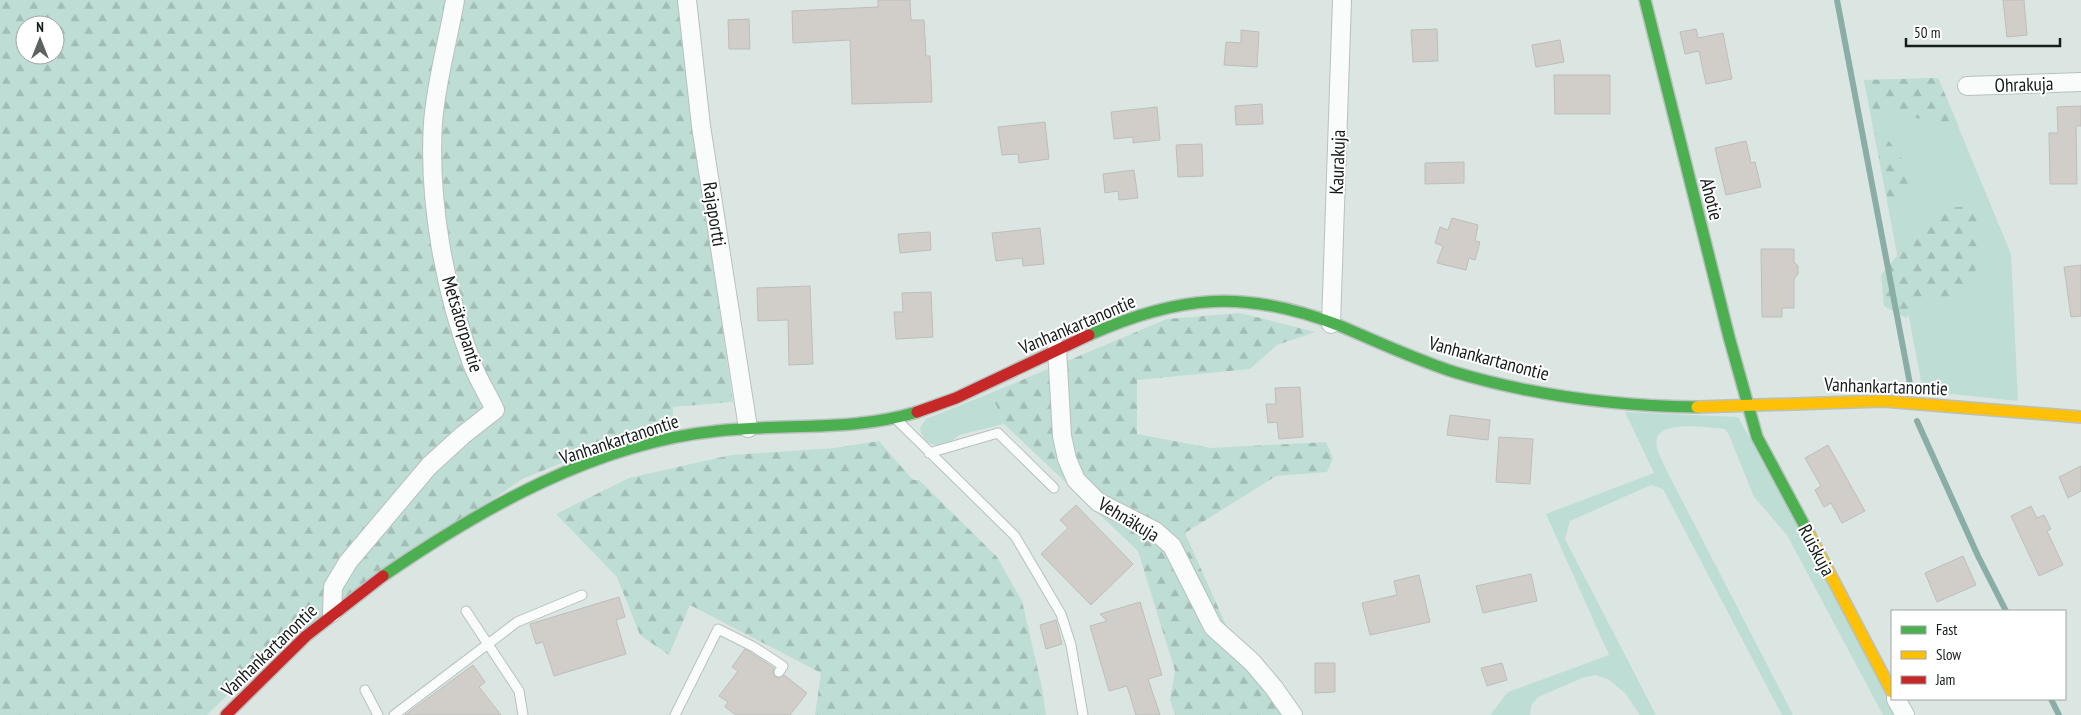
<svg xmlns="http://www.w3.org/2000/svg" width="2081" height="715" font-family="'PT Sans Narrow',sans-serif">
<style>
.grass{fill:#beddd5}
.forest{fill:url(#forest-firs);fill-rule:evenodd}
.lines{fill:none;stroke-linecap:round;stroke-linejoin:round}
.stream{stroke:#8aaea5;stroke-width:6}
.building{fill:#d1ceca;stroke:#bdbebb}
.lane-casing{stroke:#b8c1be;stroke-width:11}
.street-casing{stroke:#b8c1be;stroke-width:20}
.fast-casing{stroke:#b8c1be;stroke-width:14}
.slow-casing{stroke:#b8c1be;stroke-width:14}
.jam-casing{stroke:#b8c1be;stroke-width:14}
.lane{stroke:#fafbfb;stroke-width:9}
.street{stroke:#fafbfb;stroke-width:18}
.fast{stroke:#4caf50;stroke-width:11}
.slow{stroke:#ffc107;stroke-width:11}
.jam{stroke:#c62828;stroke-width:11}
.labels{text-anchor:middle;stroke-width:4;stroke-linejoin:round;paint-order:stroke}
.street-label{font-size:19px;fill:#151c1a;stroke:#fff}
</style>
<defs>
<pattern id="forest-firs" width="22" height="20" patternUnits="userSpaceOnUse" patternTransform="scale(1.25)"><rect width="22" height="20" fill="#beddd5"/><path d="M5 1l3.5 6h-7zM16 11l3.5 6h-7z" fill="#a2bdb6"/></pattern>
</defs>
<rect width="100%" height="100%" fill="#dbe6e3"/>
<path class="grass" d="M1938,78l73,176 7,147 -95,-10 -59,-311z
M991,393l13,31 -45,11c-14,14 -35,15 -39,-7l6,-9z
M1625,412l113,5 162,298h-17l-96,-180 -33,-38 -25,-62 -4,-6c-16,-1 -76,-12 -68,19 3,10 9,20 13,29l123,238h-11l-119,-226 -12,-4 -81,36 -5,18 91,176h-16l-15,-22 -17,-14 -13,-4 -13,3 -44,19 -7,9 -1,9h-40l18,-23 101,-37 -63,-141 108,-41z"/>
<path class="forest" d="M0,0h680l9,96 44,306 -60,5v11l-151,61 -265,187 -50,49h-207zM25,25h30v30h-30z
M1938,78l21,49 -89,-19 -6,-28z
M1874,133l12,4 23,32v25l-19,17z
M1978,206l3,45 -13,46 -47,4 -15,17 -22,-12 -3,-31 56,-67z
M1240,313l75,19 -38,13 -27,24 -113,11v54l74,14 115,-6 7,16 -6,14 -51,4 -91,57 45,101 61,61 10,20h-126l-5,-15 5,-29 -37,-120 -134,-127 -13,-31 176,-74z
M879,441l34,39h6l78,77 25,44 20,87 4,27h-231l6,-42 -131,-68 -21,50 -29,-20 -23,-58 -61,-63 73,-36 102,-23 103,-7z"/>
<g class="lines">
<path class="stream" d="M1837,0l73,384
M1917,421l61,135 28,55
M2051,699l8,16"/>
</g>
<path class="building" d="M878,0h32l1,20h13l2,36h4l2,46 -80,2 -2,-64 -57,3 -1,-32 86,-4z
M2003,0h21l3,35 -20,2z
M749,19l1,30h-21l-1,-29z
M1437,29l1,32 -25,1 -2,-32z
M1696,29l2,9 25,-5 9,46 -26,5 -7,-33 -14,3 -5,-22z
M1241,30l18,2 -2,35 -33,-2 2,-23 15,1z
M1560,40l4,22 -28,5 -4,-22z
M1554,75h56v39h-55z
M1262,104l1,20 -27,1 -1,-19z
M2081,106v20h-5l1,58h-27l-1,-51h9l-1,-26z
M1157,107l3,33 -27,3v-6l-19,2 -3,-27z
M1045,122l4,37 -30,4 -1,-9 -16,1 -4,-28z
M1746,141l5,22 4,-1 6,25 -35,8 -11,-47z
M1202,144l1,32 -25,1 -2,-32z
M1464,162v21l-39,1v-21z
M1134,170l4,28 -19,2 -1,-9 -13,2 -2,-19z
M1452,218l26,7 -3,16 5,1 -5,18 -6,-2 -3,12 -29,-7 6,-17 -8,-3 5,-16 8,3z
M1040,228l4,36 -21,2 -1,-8 -26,3 -4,-28z
M930,232l1,18 -31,3 -2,-19z
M1761,249h33v13l4,4v8l-4,5v29h-12v9h-20z
M2081,265v51l-10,1 -7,-50z
M810,286l3,78 -24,1 -1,-45 -30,1 -1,-33z
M931,292l2,45 -37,2 -2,-27h9l-1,-19z
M1300,387l3,50 -24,2 -2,-17 -9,1 -2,-19h10l-1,-16z
M1450,415l40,5 -2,20 -41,-5z
M1499,437l34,2 -3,45 -34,-2z
M1828,445l37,66 -23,12 -11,-20 -7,4 -9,-17 6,-4 -16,-28z
M2081,466v25l-13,7 -9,-21z
M1076,505l57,59 -42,41 -50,-51 27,-26 -8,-8z
M2031,506l6,12 7,-3 7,14 -4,2 16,34 -24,11 -28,-60z
M1963,556l13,29 -39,17 -12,-29z
M1531,574l6,27 -54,12 -7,-27z
M1419,575l11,47 -60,13 -8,-32 35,-8 -3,-14z
M619,597l6,20 -9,3 10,34 -72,22 -11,-34 -7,2 -6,-20z
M1140,602l22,73 -14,4 12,36h-24l-9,-29 -18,5 -19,-65 17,-5 -7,-7z
M1056,620l6,24 -16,5 -6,-24z
M745,649l29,19 -1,4 2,5 4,1 5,-3 23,18 -17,22h-54l-11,-8 3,-5 -9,-6 19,-25 -6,-4z
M1315,663h20v29l-20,1z
M1502,663l5,17 -20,6 -6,-18z
M473,665l12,17 -6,5 22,28h-96z"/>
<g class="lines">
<defs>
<path id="lane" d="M898,421l117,115 46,78 10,31 12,70
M929,453l69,-20 56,55
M466,611l53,80 4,24
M365,690l13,25
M394,715l123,-93 65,-27
M675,715l43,-86 36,18 29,19 -4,6"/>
<path id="street" d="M687,0l14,126 47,302
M1967,86l114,-4
M1331,324l11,-324
M1057,349l5,87 5,23 9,21 22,22 57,29 17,15 41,81 39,35 22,26 19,27
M332,613l1,-26 15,-25 81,-96 34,-31 32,-25c-7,-15 -16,-29 -22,-44 -28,-73 -45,-165 -40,-243 3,-41 15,-82 22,-123
M1896,699l9,16"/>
<path id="fast" d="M1645,0l84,337 28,100 52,97
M1089,335c90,-40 156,-46 249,-10 38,16 76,34 116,47 77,23 163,34 243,35
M383,576c99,-68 213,-133 334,-145 67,-8 135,1 200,-19"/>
<path id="slow" d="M1697,407l186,-6 198,16
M1809,534l83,158"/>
<path id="jam" d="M917,412l39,-14 133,-63
M226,715l80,-79 77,-60"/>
</defs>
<use href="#lane" class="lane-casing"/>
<use href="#street" class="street-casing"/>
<use href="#fast" class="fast-casing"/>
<use href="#slow" class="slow-casing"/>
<use href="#jam" class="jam-casing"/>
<use href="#lane" class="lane"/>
<use href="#street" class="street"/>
<use href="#fast" class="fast"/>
<use href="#slow" class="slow"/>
<use href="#jam" class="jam"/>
</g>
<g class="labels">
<g class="street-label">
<text transform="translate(2024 84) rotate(-2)" y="7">Ohrakuja</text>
<text transform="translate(1337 162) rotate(-88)" y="7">Kaurakuja</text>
<text transform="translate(1712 199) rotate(76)" y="7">Ahotie</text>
<text transform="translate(715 214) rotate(81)" y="7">Rajaportti</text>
<text transform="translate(463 324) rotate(73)" y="7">Metsätorpantie</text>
<text transform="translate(1077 324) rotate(-23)" y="7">Vanhankartanontie</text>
<text transform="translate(1489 358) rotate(15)" y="7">Vanhankartanontie</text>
<text transform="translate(1886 386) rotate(2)" y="7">Vanhankartanontie</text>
<text transform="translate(619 439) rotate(-18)" y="7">Vanhankartanontie</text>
<text transform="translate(1129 519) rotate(31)" y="7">Vehnäkuja</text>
<text transform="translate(1817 550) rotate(62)" y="7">Ruiskuja</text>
<text transform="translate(269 650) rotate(-44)" y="7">Vanhankartanontie</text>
</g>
</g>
<rect x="1891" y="610" width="175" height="90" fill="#ffffff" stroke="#a1a4a3"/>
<rect x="1901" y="626" width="25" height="8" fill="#4caf50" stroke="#a1a4a3"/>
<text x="1936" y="635" font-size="15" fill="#151c1a">Fast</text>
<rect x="1901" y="651" width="25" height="8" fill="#ffc107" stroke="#a1a4a3"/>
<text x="1936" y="660" font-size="15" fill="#151c1a">Slow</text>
<rect x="1901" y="676" width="25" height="8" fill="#c62828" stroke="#a1a4a3"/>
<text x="1936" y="685" font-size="15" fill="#151c1a">Jam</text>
<g transform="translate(40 40)"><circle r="24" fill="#ffffff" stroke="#a1a4a3"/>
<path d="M0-4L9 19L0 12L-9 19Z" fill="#5a6360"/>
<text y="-8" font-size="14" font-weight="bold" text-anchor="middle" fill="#151c1a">N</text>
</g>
<path d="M1906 38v8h154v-8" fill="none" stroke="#151c1a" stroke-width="2.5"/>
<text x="1914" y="38" font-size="15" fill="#151c1a" stroke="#ffffff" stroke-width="4" paint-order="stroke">50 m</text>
</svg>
